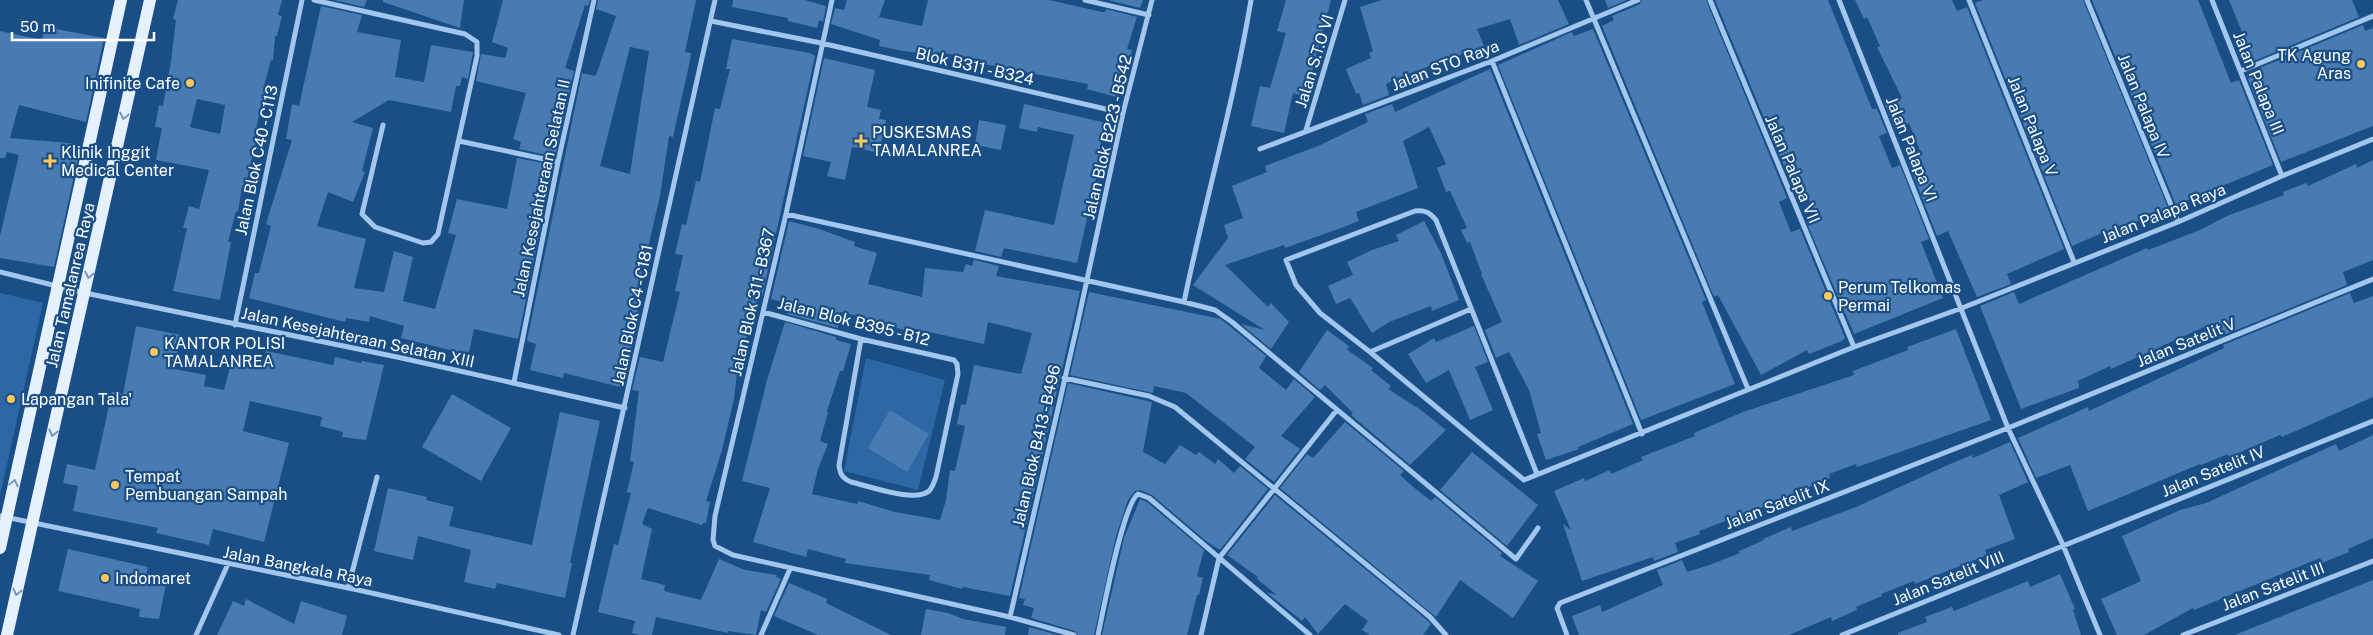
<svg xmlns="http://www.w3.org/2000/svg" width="2373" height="635" font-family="'Public Sans',sans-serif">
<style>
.green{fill:#2d68a4}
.building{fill:#477bb1;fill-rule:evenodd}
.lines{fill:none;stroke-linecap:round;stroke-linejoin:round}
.street{stroke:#a2c6ec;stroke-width:5}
.primary{stroke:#e6f1ff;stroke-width:12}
.oneway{stroke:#7697bc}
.poi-dot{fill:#fec85e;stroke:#1a4e86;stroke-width:2}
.labels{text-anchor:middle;stroke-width:4.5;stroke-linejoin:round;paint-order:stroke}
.poi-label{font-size:16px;fill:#fff;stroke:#1a4e86;text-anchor:start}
.street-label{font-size:16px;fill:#fff;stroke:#1a4e86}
</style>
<rect width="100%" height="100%" fill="#1a4e86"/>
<path class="green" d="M0,293l43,10 -43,193z
M866,358l79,22 -27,110 -74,-19z"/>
<path class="building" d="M178,0h104l-4,15 4,1 -5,20h-2l-2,24h-2l-8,30h3l-7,25 -5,26h2l-11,46 -3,-1 -4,26 -2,-1 -8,31h3l-11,58 -47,-9 14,-63h-4l6,-22 10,3 10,-39 -53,-10 6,-32 -7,-1 4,-22 4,1 8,-45 5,-41 -3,-1zM197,99l28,6 -5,29 -30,-7z
M334,0h33l-3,7z
M383,0h81l-4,28 -77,-26z
M503,0h87l-2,6 -3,-1 -20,63 9,3 -19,86 -36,-8 2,-7 -8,-3 13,-46 -50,-12 5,-27 24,4 3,-10 -16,-6z
M598,0h98l-11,52 6,1 -2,12 -16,72 -4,-1 -9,60 -22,95 3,1 -17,96 -60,-15 -1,5 -33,-8 6,-26 -9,-3 55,-268 13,3 3,-6 18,-54 -20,-7zM630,47l19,4 -19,123 -30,-8z
M733,0h72l21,6 -3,16 -4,-2 -2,8 -29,-7v-3l-56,-11z
M847,0h38l-6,17 43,9 6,-26h121l53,12h3l1,-3 31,8 -10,32 5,1 -12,48 -33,-9 1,-5 -104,-20v-4l-47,-8v3l-34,-4 -24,-5 1,-6 -49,-16 4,-16 9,2z
M1108,0h35l-3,8z
M1286,0h45l-26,97 -12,-4 -9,40 -33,-7 9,-40 10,2 16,-55 -9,-2z
M1382,0h176l11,24 -50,21 -9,-26 -33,10 7,17 -84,31 -14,7 3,11 -26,10 -4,-12 -3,1 -10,-25 25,-11 -2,-5 4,-2 -13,-44z
M1605,0h22l-19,8z
M1642,0h64l81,198 -8,4 12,30 9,-3 45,109 -3,3 -33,13 -2,-4 -46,25 -43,-80 -4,2 -112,-271 12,-6 -2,-4 28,-12z
M1715,0h113l44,109h5l10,24 -8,3 13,32 8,-3 29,74 -8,3 22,56 -89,36 -46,-108 12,-5 -15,-30 -9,4z
M1855,0h97l5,11 10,-4 97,242 -57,25 4,10 -34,13 -29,-66 -11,5 -29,-74 11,-4 -2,-6 3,-1 -11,-28 -14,6 -10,-24 17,-7 -25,-51 3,-1 -13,-29 -3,2z
M1983,0h100l85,208 -5,2 1,1 -42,16 -1,-2 -49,21 -97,-243z
M2092,0h106l33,83 8,-3 34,85 -97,40z
M2229,0h123l7,17 -105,44z
M321,6l41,9 -5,17 44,8 -6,37 29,5 7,-37 42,7 -5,27 -6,-2 -2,9h-4l-5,26 -62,-12 -37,22 21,6 -11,43 3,1 -12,30 -25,-10 -11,34 49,13 -12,49 30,4 10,-41 19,6 -10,44 32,8 21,-74 -8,-2 9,-34 50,10 10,-51 36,7 -35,174 -44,-10 -5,23 -15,-1 -53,-13 3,-12 -34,-10 -1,6 -23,-4 -1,4 -96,-24 6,-25h4l12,-47 -5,-2 26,-84 -6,-1 6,-35 7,2z
M2363,25l2,6 8,-3v98l-92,36 -34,-86 11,-5 -1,-2z
M45,27l59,11 -18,84 -67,-17 -9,33 71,6 -27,123 -54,-9v-22l19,-81 -12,-3 -2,6h-5v-127l42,9z
M1593,29l113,271 -4,2 33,82 -94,36 -143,-355 74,-33 2,4z
M732,39l78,14 5,3 -53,241 -2,-1 -3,5 -11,38 2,1 -8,34 -3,-1 -3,26 -12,51 -16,51 4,1 -4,21h-3l-1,2 -54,-17 -6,16 10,5 -11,50 24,6 -1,6 37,9 18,-41 26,11 32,5 -1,2 5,2 -15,33 -5,-2 -5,25 -28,-4v2l-72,-16 -4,18h-12l-8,-2 3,-12 -37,-9 16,-68 4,1 13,-52 -4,-1 7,-30 -4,-1 9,-70 -7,-1 8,-33 23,5 17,-70 -5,-1 8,-36 -8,-1 7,-30 4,1 10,-44 4,1 15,-74 5,1 10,-40h-4z
M824,58l51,12 -8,37 14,3 -2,9 7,1 -7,33 -27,-6 -7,33 -18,-4 4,-14 -28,-6z
M1490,69l143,355 -55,23 1,2 -33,11 -9,-26 4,-1 -12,-43 -20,-38 -13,6 -11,-28 17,-8 -21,-48h1l-12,-32 -3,1 -6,-13 6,-2 -17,-37 -4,1 -9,-24 9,-4 -17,-37 -26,14 15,47 -62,24 3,9 -18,7 -56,20 -1,-3 -59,20 43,42 3,-4 18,19 -18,27 -30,-25 24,6 -72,-45 35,-47 -4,-13 19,-7 -11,-32 35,-14 -2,-6 53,-20 50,-24 -3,-8 27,-10 3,8z
M1024,104l82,19 -6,24 3,1 -26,115 -73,-15 -3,9 -26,-6 10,-41 69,15 20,-90 -36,-8 -1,5 -18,-4z
M979,120l27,5 -5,25 -26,-5z
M2373,160v100l-30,12 4,13 -128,52 -6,-14 -102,46 -1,-3 -32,15 1,7 -58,21 -41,-103 34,-14 5,12 128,-56 1,2 52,-20 27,-14 57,-21 -1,-3 23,-9 2,3 48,-22 1,4z
M789,221l30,8 36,13 -1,4 23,7 -9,31 54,13 3,-29 38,4 3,-8 6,2 2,-6 25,6 -3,10 84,15 -70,305 -47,-9 -1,2 -33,-9 1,-5 -85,-12 1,-4 -38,-10 -2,8 -53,-15 17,-54 -28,-7 25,-101 18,-58 51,15v3l15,4 -8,27h-3l-13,40 1,1 -8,29 8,3 -10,25 -6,25 45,10 1,-3 37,11 45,8 6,-20 4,-30 5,1 10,-45 -8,-2 4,-20 5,1 8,-40 47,9 11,-41 -44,-11 -4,22 -78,-17 -1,3 -29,-7v-3l-36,-8 -2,16 -51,-14 3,-10 -19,-5z
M1424,221l17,32 18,47 -27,11 -1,-5 -42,16 -17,11 -22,-35 -14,6 -8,-18 25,-11 -6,-13 25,-12 27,-9 -3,-6z
M1089,292l132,27 45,37 -7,12 27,22 8,-11 21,18 -34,39 19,13 -26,33 -29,-23 10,-12 -69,-54 -32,-7 -1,7 -83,-18z
M2350,293l4,10 19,-7v101l-91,40 -2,-2 -51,22 -1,-3 -27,11 -1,-1 -112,47 -18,-46 -34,13 -18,-40 70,-31 1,4 135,-63 -1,-3z
M136,326l45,9 -7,34 32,6 -2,11 20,4 9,-34 31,8 2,-13 67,14 2,-8 26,6 1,-2 22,4 -18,75 -24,-3 1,-5 -23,-6 2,-9 -72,-16 -7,30 46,12 -25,99 -51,-13 -4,16 -53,-12 2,-5 -85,-17 5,-25 -15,-3 4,-19 28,6 17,-78 11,2z
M1474,326l14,36 -13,5 18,43 -23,10 -21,-50 -23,13 -18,-29 26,-16 2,4z
M1956,329l35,91 -134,47 -1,-3 -27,10 1,4 -28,12v2l-25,8 -45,22 -1,-3 -32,12 1,3 -25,9 3,9 -24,9 -1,-4 -71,24 -19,-57 8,6 -17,-39 30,-13 1,3 25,-11 1,4 32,-14 -2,-3 54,-21 -1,-3 49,-21 111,-37 -1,-4 55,-21 -1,-3z
M1327,330l23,17 -4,2 27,19 -2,2 20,16 -3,3 33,21 25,20 -36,35 -59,-50 2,-2 -28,-28 -5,5 -21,-18z
M1068,383l84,19 -9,50 22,12 15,-19 16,10 3,-3 16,12 3,-5 16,14 6,-7 28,23 -48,61 -14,-9 -54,-46 -12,-5 -5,1 -7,9 -12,36 -22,99h-16l-3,-4 -44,-13 3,-10 -11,-3 2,-6 -6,-1z
M452,394l59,34 -30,53 -59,-34z
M890,410l39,24 -22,38 -39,-24z
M560,412l40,9 -30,142h2l-7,35 -68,-15 -2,6 -31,-7 7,-32 -53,-14 -5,24 -39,-9 14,-63 39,9 -1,3 28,7 -5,19 83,19z
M1345,422l59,49 -4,4 12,11 19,15 4,-4 67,56 -2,3 38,25 -25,37 -53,-38 -24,37 -156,-129 27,-34 6,4z
M2373,435v103l-25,11 1,3 -27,11 -2,-5 -126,52 -1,-2 -49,27h-27l-16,-36 40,-18 -19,-45 58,-26 26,-7 130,-59 3,7z
M2010,442l18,40 -29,13 16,44 -30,11 2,5 -72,29 -1,-3 -33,13 1,2 -26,11 1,3 -25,11 -1,-4 -42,18h-210l-7,-19 28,-11 2,7 61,-27 -6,-15 25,-10 5,12 25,-8 28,-11 -1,-2 25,-11 -1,-1 28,-12 1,4 64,-24 94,-43 22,-9 1,3z
M1472,452l66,53 -31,41 -67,-56z
M1275,495l152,125 4,4 -8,11h-53l-8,-5 6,-9 -23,-17 -27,30 -13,-17 -3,4 -36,-29 11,3 -20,-16 1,-2 -31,-22z
M1140,499l7,3 57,48 -7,26 6,2 -4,17h-2l-10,40h-85l22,-97z
M68,549l80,18 -3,12 21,5 -7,35 -20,-2 1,-8 -82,-18z
M2060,574l15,35 -2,1 8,25h-183v-2l29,-11 -2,-5 27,-10 2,4 74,-30 2,6z
M2373,580v55h-136v-1z
M789,583l38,16 -1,4 65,32h-73l-44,-19z
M246,599l48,25 7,-23 46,15 -5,19h-125l16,-34 11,5z
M926,609l22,4 15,6 43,8 -1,8h-84z
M1029,627l29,8h-30z"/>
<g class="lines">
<path class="street" d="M314,0l151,34 12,8v14l-39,178 -7,8 -8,1 -48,-16 -13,-13 21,-89
M832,0l-46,214 -71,302 -2,24 2,6 18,9 277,62 64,18
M1085,0l64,15
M1586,0l162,389
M1710,0l144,347
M1839,0l169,428 55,117 37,90
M1969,0l105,262
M2087,0l91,222
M2212,0l70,176
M711,21l110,22 302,70
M1492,61l150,373
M2241,71l132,-55
M1306,130l39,-130
M459,141l99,21
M1260,149l232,-88 146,-61
M786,214l398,88 31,8 17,12 284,237 22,-31
M0,272l85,21 312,64 228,51
M1184,302c21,-101 50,-200 67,-302
M763,312l98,27 93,21 3,4 1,10 -22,103c-2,5 -3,10 -7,14 -14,12 -60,-5 -78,-9 -9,-4 -11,-8 -12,-17l22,-126
M235,325l67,-325
M1370,352l101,-43
M1064,378l85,18 26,11 255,210 16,18
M514,382l44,-220 36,-162
M1537,474l-101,-254c-6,-7 -10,-10 -21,-9l-129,49 10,25 24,28 50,39 154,128 330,-133 108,-39 216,-86 104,-46 91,-37
M0,516l358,74 201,45
M348,588l29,-111
M1010,617l67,-291 46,-213 29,-113
M196,635l32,-71
M573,635l142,-635
M761,635l29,-66
M1098,635c5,-23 25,-131 40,-141l11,4 161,137
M1201,635l18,-77 117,-147
M1567,635l-10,-27 3,-5 448,-175 365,-149
M1842,635l531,-214
M2183,635l190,-74"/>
<path class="primary" d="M0,548l121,-548
M7,635l143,-635"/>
</g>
<defs><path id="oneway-chevron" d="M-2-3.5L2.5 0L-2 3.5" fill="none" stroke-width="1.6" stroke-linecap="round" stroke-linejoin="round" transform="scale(1.25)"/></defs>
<g class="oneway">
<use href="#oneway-chevron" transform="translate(124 116) rotate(103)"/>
<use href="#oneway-chevron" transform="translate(89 275) rotate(102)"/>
<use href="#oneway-chevron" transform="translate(53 433) rotate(103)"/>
<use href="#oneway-chevron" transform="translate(14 483) rotate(-78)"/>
<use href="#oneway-chevron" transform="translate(17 592) rotate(103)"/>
</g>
<g class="poi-dot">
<circle cx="2361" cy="64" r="5"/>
<circle cx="190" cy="83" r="5"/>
<path d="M858.5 133.5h5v5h5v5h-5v5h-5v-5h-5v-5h5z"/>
<path d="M47.5 153.5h5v5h5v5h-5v5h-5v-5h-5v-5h5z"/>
<circle cx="1828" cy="296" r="5"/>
<circle cx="154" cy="352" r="5"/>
<circle cx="11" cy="399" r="5"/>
<circle cx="115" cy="485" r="5"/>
<circle cx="105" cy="578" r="5"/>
</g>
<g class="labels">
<g class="poi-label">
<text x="2351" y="61" text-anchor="end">TK Agung<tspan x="2351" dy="18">Aras</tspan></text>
<text x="180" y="89" text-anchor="end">Inifinite Cafe</text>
<text x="872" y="138">PUSKESMAS<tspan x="872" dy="18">TAMALANREA</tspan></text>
<text x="61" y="158">Klinik Inggit<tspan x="61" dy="18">Medical Center</tspan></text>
<text x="1838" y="293">Perum Telkomas<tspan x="1838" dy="18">Permai</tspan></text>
<text x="164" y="349">KANTOR POLISI<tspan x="164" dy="18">TAMALANREA</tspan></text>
<text x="21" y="405">Lapangan Tala'</text>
<text x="125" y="482">Tempat<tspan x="125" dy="18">Pembuangan Sampah</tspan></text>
<text x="115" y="584">Indomaret</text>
</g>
<g class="street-label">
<text transform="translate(1314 61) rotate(-73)" y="6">Jalan S.T.O VI</text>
<text transform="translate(1445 65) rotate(-21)" y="6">Jalan STO Raya</text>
<text transform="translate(975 66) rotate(13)" y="6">Blok B311 - B324</text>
<text transform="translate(2259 83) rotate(68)" y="6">Jalan Palapa III</text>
<text transform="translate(2144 106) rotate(68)" y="6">Jalan Palapa IV</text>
<text transform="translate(2033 126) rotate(68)" y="6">Jalan Palapa V</text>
<text transform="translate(1107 137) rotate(-77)" y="6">Jalan Blok B223 - B542</text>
<text transform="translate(1912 149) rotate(68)" y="6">Jalan Palapa VI</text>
<text transform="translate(256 160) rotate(-78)" y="6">Jalan Blok C40 - C113</text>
<text transform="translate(1793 169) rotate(67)" y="6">Jalan Palapa VII</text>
<text transform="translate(541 188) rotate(-78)" y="6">Jalan Kesejahteraan Selatan II</text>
<text transform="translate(2163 213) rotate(-22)" y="6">Jalan Palapa Raya</text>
<text transform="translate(70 285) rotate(-77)" y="6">Jalan Tamalanrea Raya</text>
<text transform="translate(752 302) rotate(-77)" y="6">Jalan Blok 311 - B367</text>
<text transform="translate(632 315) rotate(-78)" y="6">Jalan Blok C4 - C181</text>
<text transform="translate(854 321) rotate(14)" y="6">Jalan Blok B395 - B12</text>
<text transform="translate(358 337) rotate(12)" y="6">Jalan Kesejahteraan Selatan XIII</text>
<text transform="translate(2186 342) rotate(-22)" y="6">Jalan Satelit V</text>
<text transform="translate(1036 446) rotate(-77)" y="6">Jalan Blok B413 - B496</text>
<text transform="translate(2213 471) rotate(-22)" y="6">Jalan Satelit IV</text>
<text transform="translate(1777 504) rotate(-21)" y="6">Jalan Satelit IX</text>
<text transform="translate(298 566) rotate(11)" y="6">Jalan Bangkala Raya</text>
<text transform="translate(1948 578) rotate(-22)" y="6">Jalan Satelit VIII</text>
<text transform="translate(2273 586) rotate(-21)" y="6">Jalan Satelit III</text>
</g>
</g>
<path d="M12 32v8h142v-8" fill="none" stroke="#ffffff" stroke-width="2.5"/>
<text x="20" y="32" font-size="15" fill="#ffffff" stroke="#1a4e86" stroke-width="4" paint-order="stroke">50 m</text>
</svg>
